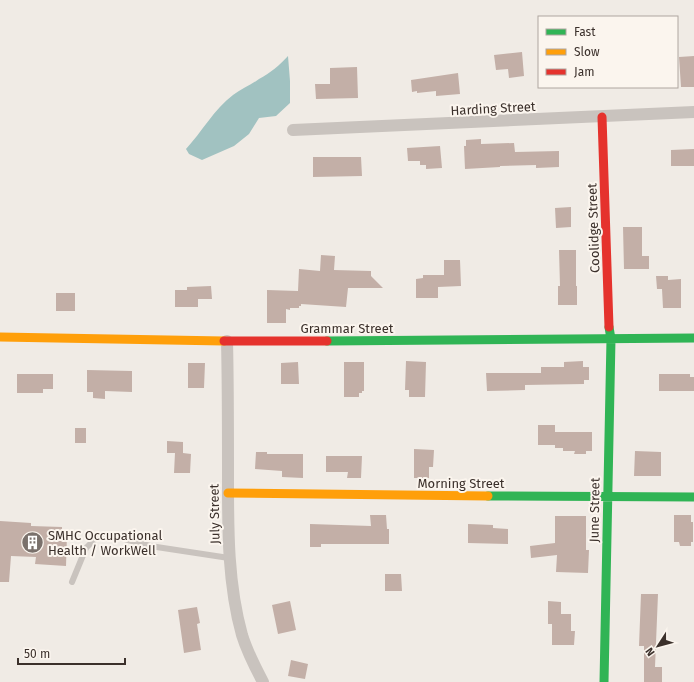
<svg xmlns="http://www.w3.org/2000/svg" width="694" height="682" font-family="'Fira Sans',sans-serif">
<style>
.water{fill:#a1c2c1}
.building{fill:#c3afa7}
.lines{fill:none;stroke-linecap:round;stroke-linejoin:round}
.lane{stroke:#c9c3be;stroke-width:6}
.street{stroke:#c9c3be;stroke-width:12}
.fast{stroke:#30b455;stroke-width:9}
.slow{stroke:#ff9f0a;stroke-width:9}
.jam{stroke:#e5322d;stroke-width:9}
.labels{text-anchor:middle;stroke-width:4;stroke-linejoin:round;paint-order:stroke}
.street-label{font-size:13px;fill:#3b302b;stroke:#fbf5ee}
.poi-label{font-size:13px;fill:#3b302b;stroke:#fbf5ee;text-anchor:start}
</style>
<rect width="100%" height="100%" fill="#f0ebe5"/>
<path class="water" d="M288,56l2,25v22l-14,13 -17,2 -10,16 -15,12 -32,14 -13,-6 -3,-5c15,-16 29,-41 47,-54 8,-6 18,-10 26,-16 11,-6 21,-14 29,-23z"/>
<path class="building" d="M522,52l2,24 -15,2 -1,-9 -12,1 -2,-15z
M694,56v31h-13l-2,-30z
M357,67l1,31 -42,1 -1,-15h15v-16z
M458,73l2,21 -24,2v-5l-19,2v-2l-5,1 -1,-12z
M481,139v5l33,-1 1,9 44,-1v16l-23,1v-3l-36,1v1l-35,2 -1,-23h2v-6z
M440,146l2,22 -16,1v-4h-6v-4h-12l-1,-13z
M694,149v17h-23v-16z
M313,157h48l1,19 -49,1z
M571,207v20l-15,1 -1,-20z
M623,227h19v29h7v13h-25z
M559,250h17v36h1v19h-19v-19h2z
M321,255l14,1 -1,14 37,1v5l12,12h-35l-2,19 -45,-3v2h-2v2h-9v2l-4,-1v14h-19v-33l31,1 1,-22 21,2z
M444,260h16l1,26 -23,1v11h-22v-19l7,-1v-3h21z
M656,276h12v4l13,-1v29h-18l-1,-19h-5z
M211,286l1,13h-14v8h-23v-17h12v-3z
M56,293h19v18h-19z
M406,361l20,1 -1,35h-16v-7h-4z
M583,361v6h6v13h-5v4l-59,1v5l-38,1 -1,-18h55v-6h23v-5z
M298,362l1,22h-18v-21z
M344,362h20v29h-2v2h-3v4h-15z
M188,363h17l-1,25h-16z
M87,370l45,1v21l-27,-1v8l-12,-1v-6h-6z
M17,374h36v15h-10v4h-26z
M659,374h31v3h4v14h-35z
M538,425h17v7h37v19h-6v3h-12l1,-3h-12v-3h-8v-3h-17z
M75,428h11v15h-11z
M167,441l16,1v11l8,1 -1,19h-16l1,-20h-8z
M414,449l20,1 -1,17h-4v11h-15z
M635,451l26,1v24h-27z
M256,452h11v2h36v24l-21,-1v-6l-27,-2z
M326,456h36l-1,22h-14l1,-6h-22z
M370,515h16l1,14h2v15h-68v3h-11v-23l61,2z
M674,515h17v7h2v20h-2v4h-11l-1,-4h-5z
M555,516h31v34h3l-1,23 -32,-1 1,-17 -26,3 -1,-12 25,-3z
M0,521l31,2v3l31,1v6l5,1 -1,32 -31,-2 1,-7 -25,-1 -2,26h-9z
M468,524l25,1v3l15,1v15l-40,-1z
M385,574h16l1,17h-17z
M641,594h17l-3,73h7v15h-18v-36h-5z
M290,601l6,29 -18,4 -6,-29z
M548,601l13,1v12h10v17h4l-1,14h-22v-21h-4z
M197,607l3,16 -3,1 4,26 -17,3 -6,-43z
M291,660l17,4 -3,15 -17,-3z"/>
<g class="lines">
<path class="lane" d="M72,582l14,-34 9,-9 11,-3h8l36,10 79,12"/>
<path class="street" d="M293,130l401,-18
M227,341c1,42 1,85 1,128 0,55 -1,112 14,166 5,16 13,32 21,47"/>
<path class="fast" d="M327,341l367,-3
M488,496l206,1
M604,682l7,-343 -2,-12"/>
<path class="slow" d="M0,337l224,4
M228,493l260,3"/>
<path class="jam" d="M602,117l7,210
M224,341h103"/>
</g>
<defs>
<symbol id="building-disc" viewBox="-11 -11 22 22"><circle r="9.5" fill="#7a716c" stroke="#fbf5ee"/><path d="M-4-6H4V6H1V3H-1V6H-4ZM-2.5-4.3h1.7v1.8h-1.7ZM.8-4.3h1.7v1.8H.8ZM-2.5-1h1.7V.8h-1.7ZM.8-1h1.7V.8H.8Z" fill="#fff"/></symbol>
</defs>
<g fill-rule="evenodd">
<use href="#building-disc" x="20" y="530" width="25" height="25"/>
</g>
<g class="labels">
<g class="street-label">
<text transform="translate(493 108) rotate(-3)" y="5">Harding Street</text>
<text transform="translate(593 228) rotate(-92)" y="5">Coolidge Street</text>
<text x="347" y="333">Grammar Street</text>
<text x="461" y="488">Morning Street</text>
<text transform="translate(594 510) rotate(-89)" y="5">June Street</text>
<text transform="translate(214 514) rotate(-91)" y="5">July Street</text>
</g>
<g class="poi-label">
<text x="48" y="540">SMHC Occupational<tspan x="48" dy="15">Health / WorkWell</tspan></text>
</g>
</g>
<rect x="538" y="16" width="140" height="72" fill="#fbf5ee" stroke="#aea6a0"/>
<rect x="546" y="29" width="20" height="6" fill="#30b455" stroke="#aea6a0"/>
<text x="574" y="36" font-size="12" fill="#3b302b">Fast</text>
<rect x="546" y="49" width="20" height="6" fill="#ff9f0a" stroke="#aea6a0"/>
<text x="574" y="56" font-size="12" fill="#3b302b">Slow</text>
<rect x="546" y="69" width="20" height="6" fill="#e5322d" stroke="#aea6a0"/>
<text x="574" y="76" font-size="12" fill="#3b302b">Jam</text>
<g transform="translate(658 646) rotate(234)" stroke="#fbf5ee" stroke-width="3" paint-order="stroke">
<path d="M0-3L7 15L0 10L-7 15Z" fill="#3b302b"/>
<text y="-6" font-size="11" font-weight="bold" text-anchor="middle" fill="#3b302b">N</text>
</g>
<path d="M18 658v6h107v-6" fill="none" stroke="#3b302b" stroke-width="2"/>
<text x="24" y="658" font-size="12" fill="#3b302b" stroke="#fbf5ee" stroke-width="3" paint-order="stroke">50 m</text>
</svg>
